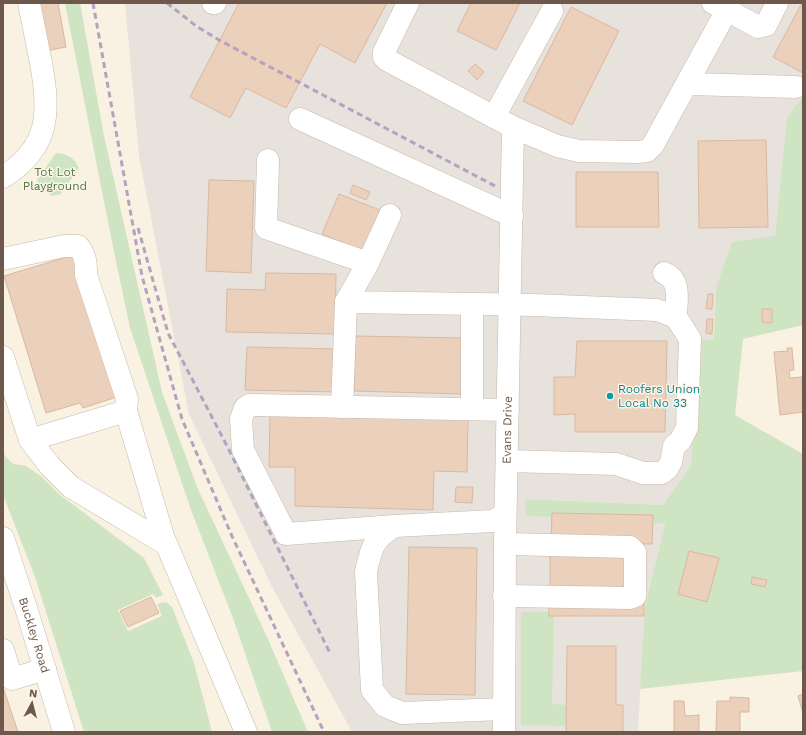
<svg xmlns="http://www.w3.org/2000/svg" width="806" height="735" font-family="'Work Sans',sans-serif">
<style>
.industrial{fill:#e8e2dc}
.green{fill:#cfe4c2}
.building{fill:#ebd0bc;stroke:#dbb89f}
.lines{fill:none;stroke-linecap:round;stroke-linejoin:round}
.minor-casing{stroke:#c8b8aa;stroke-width:23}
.minor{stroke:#fff;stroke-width:22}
.rail{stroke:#b3a2c0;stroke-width:3;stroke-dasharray:6 4;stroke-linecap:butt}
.culture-dot{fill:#0f9aa8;stroke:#fcf5e7;stroke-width:1.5}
.labels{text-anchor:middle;stroke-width:3;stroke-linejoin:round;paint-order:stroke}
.park-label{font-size:12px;fill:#547748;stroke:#fcf5e7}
.culture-label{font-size:12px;fill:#0d838f;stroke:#fcf5e7;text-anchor:start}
.street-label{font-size:12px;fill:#6d584b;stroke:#fcf5e7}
</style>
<rect width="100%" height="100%" fill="#f9f1e1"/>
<path class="industrial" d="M125,3h678v93l-16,22 -12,119 -59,51 -2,52h-18l-5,125 -28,40 -137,-6v17l139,8 -20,82 -7,126h-286l-81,-147 -82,-171 -50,-258z"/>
<path class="green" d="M65,3h15l24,133 58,256 35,95 71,152 40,93h-36l-39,-114 -42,-108 -61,-182 -19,-91z
M803,96v229l-60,14 -8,76 68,39v217l-163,18 5,-83 20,-82 -139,-8 -1,-17 138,6 28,-40 5,-125h18l2,-52 16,-46 43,-6 12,-118z
M56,153c10,0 19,5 23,15l-18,26 -9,2 -12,-9 -3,-7z
M3,450l2,6 8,8 13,2 16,11 17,17 85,64 19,37 -7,3 -3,-4 -35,16 10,21 34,-15 -5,-12 9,-2 6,5 22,56 18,69h-128l-49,-155 -32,-82z
M521,612h33l-2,92 15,1 -1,21 -45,-1z"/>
<path class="building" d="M38,3h20l8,44 -20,4z
M239,3h148l-32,60 -35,-19 -34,64 -40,-20 -16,30 -40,-21z
M471,3h49l-24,47 -39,-19z
M802,3h1v70l-30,-16z
M571,7l48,24 -47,94 -49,-24z
M475,64l9,8 -7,8 -9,-9z
M766,140l2,87 -69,1 -1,-87z
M576,172h82l1,55h-83z
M209,180l45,1 -3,92 -45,-2z
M353,185l17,7 -4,8 -16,-7z
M339,194l41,16 -17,41 -41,-17z
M73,255l44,142 -34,11 -3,-5 -34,10 -42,-137z
M266,273l70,1 -1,60 -109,-2 1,-43 38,1z
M708,294h5l-1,15h-6z
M762,309h10v14l-10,-1z
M707,319h6l-1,15 -6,-1z
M355,336l109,2 -1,56 -109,-3z
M577,341h90l-2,91h-90v-18l-21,1v-38h21z
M247,347l92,2 -1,43 -93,-2z
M787,348h5l2,22 -5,1 1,7 12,-1 1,35 -23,3 -6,-63 14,-1z
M270,413l198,5 -1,54 -33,-1 -1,39 -138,-4v-39h-26z
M456,487h17l-1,16 -17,-1z
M552,513l101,2 -1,29 -101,-2z
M409,547l68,1 -2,147 -69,-1z
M689,551l30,7 -12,44 -29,-8z
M550,552l84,1 -1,34 -83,-1z
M752,577l15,3 -2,7 -14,-3z
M151,597l8,16 -31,14 -8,-16z
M549,600l95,1v15h-95z
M567,646h49v59h7v27h-57z
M3,687l15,45h-15z
M803,694v19l-5,-17z
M730,697l19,1v14h-9v20h-24l1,-31h13z
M674,701h10l1,15 14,-1v17h-25z"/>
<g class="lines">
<defs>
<g id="minor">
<path d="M213,3h2"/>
<path d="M408,3l-24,49v5l3,3 126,67 44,19 22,5 59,1 9,-1 6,-6 74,-135 -14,-7"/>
<path d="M727,10l31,17 8,-2 11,-22"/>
<path d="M687,84l109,3"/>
<path d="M494,117l58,-106"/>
<path d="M300,119l212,97"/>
<path d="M268,160l-2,68 102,35 -22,39 188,3 123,5 19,7 14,22 -3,89 -7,13 -6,5 -3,16 -4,7 -5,4h-19l-27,-9 -109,-3"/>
<path d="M3,177c47,-29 47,-65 38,-114 -4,-20 -8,-40 -12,-60"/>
<path d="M3,259l61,-13h14c8,9 8,18 8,29l39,118 2,6 -1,12"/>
<path d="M368,263l22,-48"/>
<path d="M664,273c18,7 12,29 12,44"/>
<path d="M472,304v105"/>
<path d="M3,357l27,83"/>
<path d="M342,407l4,-105"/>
<path d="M395,526l-109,8 -43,-84 -2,-31 4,-11 4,-3 259,5"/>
<path id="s1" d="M3,538l24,73 37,121"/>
<path d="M166,544l-95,-57 -21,-21 -20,-26 96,-29 37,125 83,196"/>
<path d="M504,596l126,2 5,-2v-44l-5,-5 -125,-3"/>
<path d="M3,650l9,29 33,-10"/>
<path d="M503,709l-101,4 -17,-7 -13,-16 -6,-118c5,-23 7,-34 29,-46l98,-5 12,-7"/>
<path id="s2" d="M504,732l1,-188 8,-417"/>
</g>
</defs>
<use href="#minor" class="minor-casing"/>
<use href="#minor" class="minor"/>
<path class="rail" d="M93,3l49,273 40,143 49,115 93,198
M167,3l29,23 23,14 276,146
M138,228l30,105 58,111 104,209"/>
</g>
<circle class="culture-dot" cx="610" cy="396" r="4"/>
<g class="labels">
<g class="park-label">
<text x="55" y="176">Tot Lot<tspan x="55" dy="14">Playground</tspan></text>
</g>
<g class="culture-label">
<text x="618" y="393">Roofers Union<tspan x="618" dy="14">Local No 33</tspan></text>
</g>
<g class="street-label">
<text dy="4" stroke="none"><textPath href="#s2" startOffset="302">Evans Drive</textPath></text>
<text dy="4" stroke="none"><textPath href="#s1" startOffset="102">Buckley Road</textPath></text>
</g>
</g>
<rect width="806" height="735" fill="none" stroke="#6d584b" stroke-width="8"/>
<g transform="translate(32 703) rotate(7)" stroke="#fcf5e7" stroke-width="3" paint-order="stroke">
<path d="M0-3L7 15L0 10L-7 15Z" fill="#6d584b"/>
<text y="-6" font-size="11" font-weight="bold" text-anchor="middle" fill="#6d584b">N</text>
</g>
</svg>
